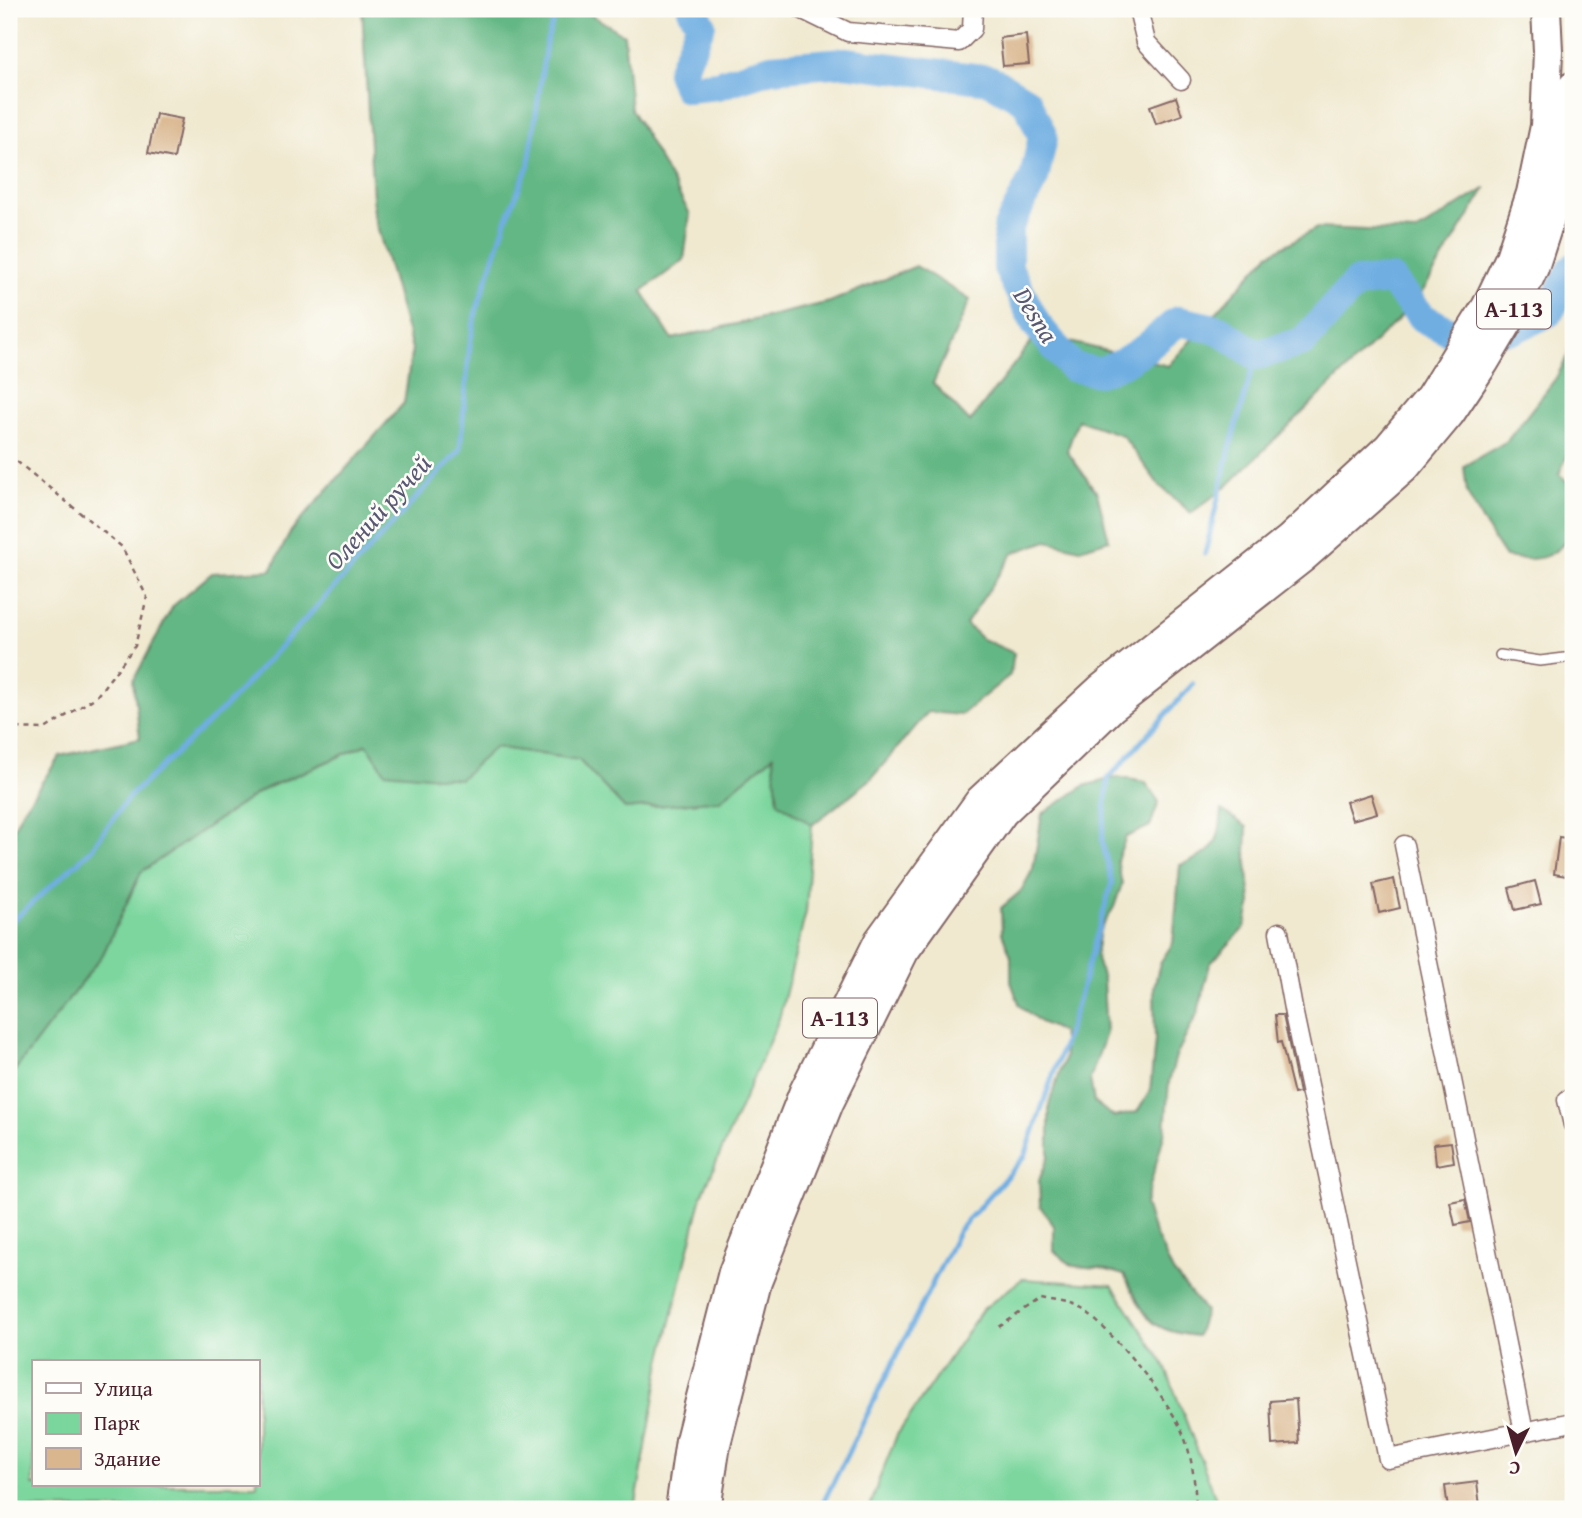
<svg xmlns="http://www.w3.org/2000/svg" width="1582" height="1518" font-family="'Gentium Book Plus',serif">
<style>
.green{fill:#7bd69d;stroke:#627a64;stroke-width:2;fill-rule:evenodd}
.forest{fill:#64b784;stroke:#576b58;stroke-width:2}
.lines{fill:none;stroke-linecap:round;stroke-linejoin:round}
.stream{stroke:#6faee2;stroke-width:5}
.river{stroke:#6faee2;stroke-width:30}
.building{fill:#d9b68e}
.service-casing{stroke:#846665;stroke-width:12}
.minor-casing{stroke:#846665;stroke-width:21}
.trunk-casing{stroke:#846665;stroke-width:32}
.path{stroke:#846665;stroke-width:2.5;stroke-dasharray:5 5;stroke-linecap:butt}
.service{stroke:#fff;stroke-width:9}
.minor{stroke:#fff;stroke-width:18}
.trunk{stroke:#fff;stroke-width:28}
.labels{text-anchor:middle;stroke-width:5;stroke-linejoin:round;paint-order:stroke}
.shield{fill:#fdfcf7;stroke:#806168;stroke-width:2}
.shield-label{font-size:23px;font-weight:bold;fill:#4a1f2b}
.water-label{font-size:26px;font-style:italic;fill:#595874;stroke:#fdfcf7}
</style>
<rect width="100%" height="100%" fill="#fdfcf7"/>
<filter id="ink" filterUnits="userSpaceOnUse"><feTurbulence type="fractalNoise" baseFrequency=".0143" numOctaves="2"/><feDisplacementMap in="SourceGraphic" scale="14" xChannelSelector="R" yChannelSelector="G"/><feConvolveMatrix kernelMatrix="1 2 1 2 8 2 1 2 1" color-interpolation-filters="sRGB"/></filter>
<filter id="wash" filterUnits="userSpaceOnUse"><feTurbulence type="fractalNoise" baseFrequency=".00686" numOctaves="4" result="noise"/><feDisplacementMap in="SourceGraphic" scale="28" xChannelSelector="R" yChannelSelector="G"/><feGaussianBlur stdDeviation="1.57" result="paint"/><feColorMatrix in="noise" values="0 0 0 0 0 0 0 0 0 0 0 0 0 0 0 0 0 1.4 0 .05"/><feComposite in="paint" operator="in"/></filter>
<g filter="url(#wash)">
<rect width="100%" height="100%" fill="#f0e9d0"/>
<path class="green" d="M368,744l127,3 84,13 46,49 95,-9 54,-45 4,47 34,23 -6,87 -27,107 -77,176 -41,167 -26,147h-626v-431l94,-124 38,-82 121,-82zM33,1362h224v123h-224z
M1022,1279l90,6 52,79 56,145h-350l8,-27 19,-47 85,-125z"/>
<path class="forest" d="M362,9h220l42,26 7,74 59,105 -6,46 -42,31 30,48 158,-37 86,-36 54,34 -37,83 37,39 67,-88 131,32 101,-112 48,-26 99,4 70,-44 -70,114 -189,184 -36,27 -32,-28 -37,-50 -44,-15 -11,31 30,42 12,47 -29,9 -33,-8 -34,12 -47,71 16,15 32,14 -4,22 -49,40 -33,-3 -57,67 -59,46 -34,-23 -5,-46 -53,44 -95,9 -46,-49 -84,-13 -35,32 -75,-7 -18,-28 -105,46 -121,82 -38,82 -94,124v-240l12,-25 39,-57 80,-18 -7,-57 40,-75 39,-33 59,-3 20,-39 113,-128 8,-54 -38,-134z
M1573,317v130l-4,5 -10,22 14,13v45c-19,28 -36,30 -68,25l-14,-21 -24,-43 -3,-27 43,-25 49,-63 12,-22z
M1117,777l28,5 14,20 -9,24 -24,11 -9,23 5,24 -8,23 -14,23 -4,25 7,25 3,53 -16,46 4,23 20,15 23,-5 13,-21 5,-51 -1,-53 6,-24 13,-20 7,-78c34,-12 39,-19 42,-55l25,17 -1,25 5,51 -6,24 -35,37 -12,48 -22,44 -7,26 -4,49 -20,73 7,23 21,45 32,39 -8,25c-52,-6 -50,-19 -73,-61l-24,-7 -27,-2 -19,-15v-25l-14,-20 -1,-26 10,-24v-52l16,-47 -3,-25 -22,-10 -20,-16 -9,-24v-26l-9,-23 -1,-25 20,-17 12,-22 9,-55 42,-28z"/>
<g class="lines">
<path class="stream" d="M1205,554l25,-106 26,-93
M9,924l81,-73 38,-53 97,-91 235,-257 10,-106 6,-32 31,-94 22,-54 17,-121 11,-34
M820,1509l139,-279 66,-74 49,-142 38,-132 -10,-41 6,-62 85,-95"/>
<path class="river" d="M692,9l9,15 -20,48 6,16 31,-3 53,-17 74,-6 145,18 37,22 16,35 -9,41 -26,50v40l28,56 36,43 27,5 23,-9 24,-15 32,-27 42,9 36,25 47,-13 53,-59 35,-3 32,38 31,16 60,-5 35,-17 24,-44"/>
</g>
<g id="blocks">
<path class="building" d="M1026,35l3,29 -26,2 -3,-28z
M1176,97l6,18 -26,9 -6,-18z
M156,114l26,5 -8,39 -26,-5z
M1371,794l6,19 -25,7 -6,-18z
M1559,837l14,2v38l-19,-3z
M1394,879l6,29 -21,5 -6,-29z
M1535,881l6,23 -26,6 -6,-22z
M1275,1015h8l16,78 -5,1 -13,-52 -3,1z
M1451,1142l3,20 -18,3 -2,-21z
M1465,1199l5,23 -15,3 -5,-23z
M1296,1399l3,44 -27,2 -2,-44z
M1477,1482l3,24 -32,3 -3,-23z"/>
</g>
</g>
<g filter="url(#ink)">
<use href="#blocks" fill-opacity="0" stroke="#846665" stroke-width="2"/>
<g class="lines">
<defs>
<path id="service" d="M1500,655l40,6 33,-4"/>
<path id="minor" d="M801,9l47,23 111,10 13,-13 1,-20
M1138,9l8,33 35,38
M1404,845l120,587
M1279,932l15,82 94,445 185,-37
M1567,1100l6,25"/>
<path id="trunk" d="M680,1509l10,-69 43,-168 71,-181 75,-151 101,-140 120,-111 189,-150 99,-92 42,-50 56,-90 24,-50 21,-64 14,-67 3,-75 -2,-42
M706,1509l10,-65 41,-162 72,-179 75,-151 99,-139 109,-105 191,-150 102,-90 45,-54 34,-51 25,-42 25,-53 22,-68 14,-76 3,-38"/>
</defs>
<use href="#service" class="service-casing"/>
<use href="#minor" class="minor-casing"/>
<use href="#trunk" class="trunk-casing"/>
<path class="path" d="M9,455l113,92 25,50 -12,49 -39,51 -51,32 -36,-1
M999,1327l41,-28c13,3 30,4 42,11 28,17 82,85 97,115 13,26 16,56 17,84"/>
<use href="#service" class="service"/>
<use href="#minor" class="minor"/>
<use href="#trunk" class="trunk"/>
</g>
</g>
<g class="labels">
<g class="shield">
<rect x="1477" y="289.5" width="74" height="39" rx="5"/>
<rect x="803" y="998.5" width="74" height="39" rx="5"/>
</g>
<g class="shield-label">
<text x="1514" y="317">А-113</text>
<text x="840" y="1026">А-113</text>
</g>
<g class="water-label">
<text transform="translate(1036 315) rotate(58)" y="9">Desna</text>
<text transform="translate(378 512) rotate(-48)" y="9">Олений ручей</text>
</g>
</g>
<rect width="1582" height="1518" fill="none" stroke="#fdfcf7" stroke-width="35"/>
<rect x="32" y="1360" width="228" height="126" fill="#fdfcf7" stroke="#b5a4a5" stroke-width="2"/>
<rect x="46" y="1383" width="35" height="10" fill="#ffffff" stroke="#b5a4a5" stroke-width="2"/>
<text x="94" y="1396" font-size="21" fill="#4a1f2b">Улица</text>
<rect x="46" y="1413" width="35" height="21" fill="#7bd69d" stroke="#b5a4a5" stroke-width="2"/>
<text x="94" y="1430" font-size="21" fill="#4a1f2b">Парк</text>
<rect x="46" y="1448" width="35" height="21" fill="#d9b68e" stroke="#b5a4a5" stroke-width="2"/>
<text x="94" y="1466" font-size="21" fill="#4a1f2b">Здание</text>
<g transform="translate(1516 1452) rotate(185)" stroke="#fdfcf7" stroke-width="5" paint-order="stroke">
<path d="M0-5L12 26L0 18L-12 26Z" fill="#4a1f2b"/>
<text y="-10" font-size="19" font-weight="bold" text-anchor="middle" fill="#4a1f2b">С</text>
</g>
</svg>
